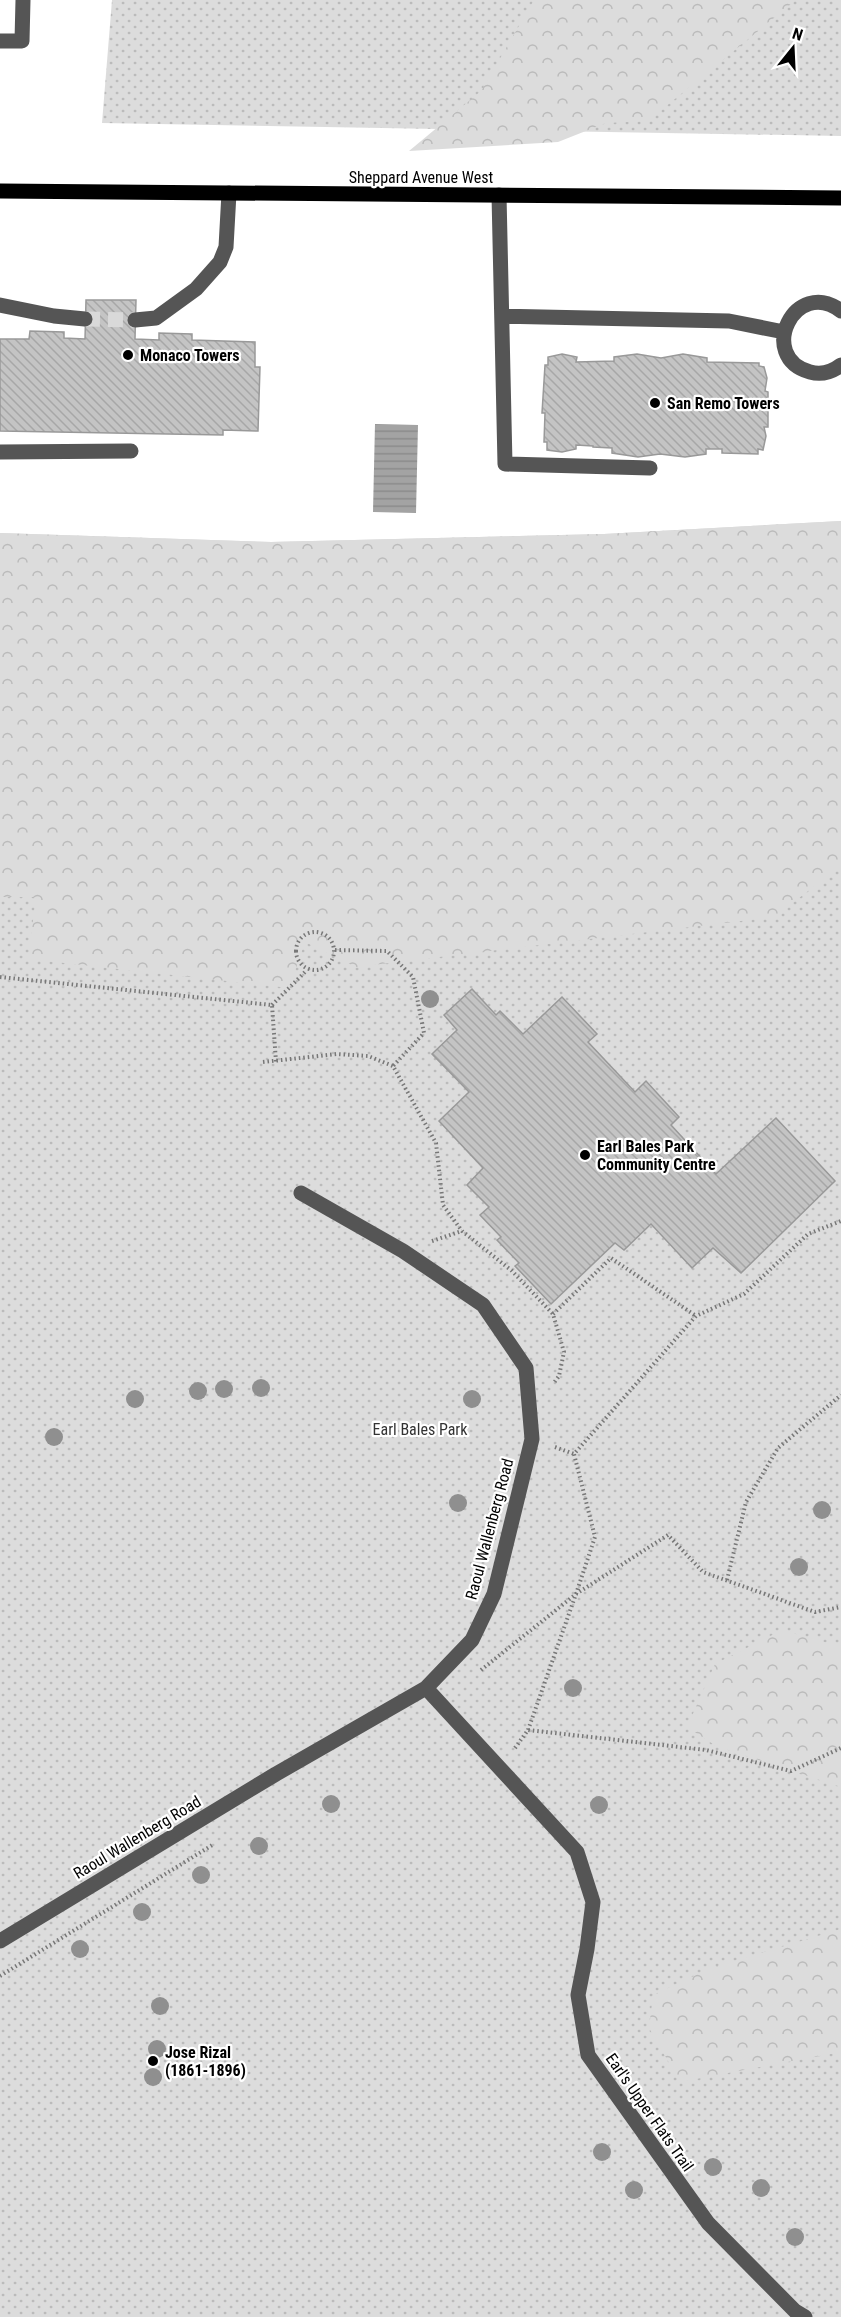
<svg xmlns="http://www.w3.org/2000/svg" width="841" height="2317" font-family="'Roboto Condensed',sans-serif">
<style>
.green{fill:url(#green-dots)}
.forest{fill:url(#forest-crowns)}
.water{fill:url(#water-rules)}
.building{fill:url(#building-back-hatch);stroke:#999;stroke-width:1.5}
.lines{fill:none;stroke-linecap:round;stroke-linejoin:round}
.minor-tunnel{stroke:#d9d9d9;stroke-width:15;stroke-dasharray:15 8;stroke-linecap:butt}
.path{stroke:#777;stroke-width:4;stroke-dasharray:1.5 3;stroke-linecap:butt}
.minor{stroke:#555;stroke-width:15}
.major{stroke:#000;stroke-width:15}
.tree{fill:#8f8f8f}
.poi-dot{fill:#000;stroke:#fff;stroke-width:2}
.labels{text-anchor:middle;stroke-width:4.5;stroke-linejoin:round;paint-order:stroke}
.street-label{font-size:16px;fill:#000;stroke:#fff}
.poi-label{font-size:16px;font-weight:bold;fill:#000;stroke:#fff;text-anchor:start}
.park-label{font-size:16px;fill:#333;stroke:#fff}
</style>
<defs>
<pattern id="green-dots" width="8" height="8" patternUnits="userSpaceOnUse" patternTransform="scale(1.5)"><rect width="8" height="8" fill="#dcdcdc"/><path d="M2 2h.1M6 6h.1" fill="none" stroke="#bbb" stroke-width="1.8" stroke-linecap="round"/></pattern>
<pattern id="forest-crowns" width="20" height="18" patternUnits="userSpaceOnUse" patternTransform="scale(1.5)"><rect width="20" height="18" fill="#dcdcdc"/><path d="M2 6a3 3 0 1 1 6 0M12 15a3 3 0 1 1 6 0" fill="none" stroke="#bbb"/></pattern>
<pattern id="water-rules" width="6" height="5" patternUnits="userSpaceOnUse" patternTransform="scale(1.5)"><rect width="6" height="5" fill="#a3a3a3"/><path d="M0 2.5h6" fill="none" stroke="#8b8b8b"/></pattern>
<pattern id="building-back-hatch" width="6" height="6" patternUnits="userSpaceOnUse" patternTransform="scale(1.5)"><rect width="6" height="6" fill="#c4c4c4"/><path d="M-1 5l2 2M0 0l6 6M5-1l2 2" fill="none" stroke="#a7a7a7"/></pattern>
</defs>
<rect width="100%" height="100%" fill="#fff"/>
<path class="green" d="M112,0h729v136l-739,-13z
M841,521v1796h-841v-1784l271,9 333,-8z"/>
<path class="forest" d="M534,0h262l-148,121 -42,2 -48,19 -149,9 72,-60z
M841,521v345l-67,51 -418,50 -51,-25 -16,46 -261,-29 8,-62h-36v-364l271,9 333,-8z
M782,1630l59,17v140l-125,-41 -29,-19 28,-63z
M841,1929v123l-161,30 -31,-54 4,-33 58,-27z"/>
<path class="water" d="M375,424l43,1 -2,88 -43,-1z"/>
<path class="building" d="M86,300h50l-1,39 24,1v-7l33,1v6l63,2v25h5l-2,64 -35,-1v5l-223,-4v-92h29l1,-8 34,1v6l21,1z
M562,354l15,3 -1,5 38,-1v-4l23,-3 24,4 22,-4 24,4v4l52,1v3l5,1 3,11 -2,13 3,1v35h-4l2,9 -3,14 -5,-1v5l-36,-1v-4h-16v5l-21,3 -25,-3 -22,3 -26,-4v-5l-19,-1v-1l-17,-1v4l-14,3 -15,-2v-8h-3l1,-29h-3l3,-48h3v-8z
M472,989l24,26 4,-4 23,23 39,-37 35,37 -9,8 47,50 11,-11 33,36 -8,8 45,49 60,-56 59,63 -94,92 -28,-25 -21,20 -41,-44 -27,26 -9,-7 -64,61 -36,-38 4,-3 -22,-23 4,-3 -21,-22 9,-8 -22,-22 16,-17 -44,-47 30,-29 -37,-38 25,-24 -13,-15z"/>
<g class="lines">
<path class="minor-tunnel" d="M85,319l50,1"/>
<path class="path" d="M296 951a19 19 0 1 1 38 0a19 19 0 1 1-38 0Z
M335,950l52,1 26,26 11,56 -31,33
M0,977l272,28 4,57
M272,1005l35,-35
M263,1062l74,-8 31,2 25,10 43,77 7,62 19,26 50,40 41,43 11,38 -5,24 -6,8
M432,1241l30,-10
M553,1314l58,-56 85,58
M555,1447l19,7
M727,1580l19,-78 32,-54 63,-53
M481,1670l95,-76 19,-57 -21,-83 122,-138 48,-22 64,-60 33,-13
M528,1730l48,-136 92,-59 35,37 112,40 26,-5
M515,1748l13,-18 178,20 85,21 50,-23
M0,1976l214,-132"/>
<path class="minor" d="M0,41h22l1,-41
M499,195l6,269 145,4
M0,305l54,11 31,3
M841,311c-46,-35 -85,46 -31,61 11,3 22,0 31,-7
M502,316l227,5 55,11
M135,320l21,-2 40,-29 24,-27 6,-15 3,-54
M0,452l131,-1
M426,1688l151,164 16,50 -6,47 -9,46 10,60 120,168 87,88 10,6
M0,1941l276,-167 150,-86 46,-48 22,-46 38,-155 -6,-71 -43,-63 -80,-54 -102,-58"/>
<path class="major" d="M0,191l841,7"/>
</g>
<g class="tree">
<circle cx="430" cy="999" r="9"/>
<circle cx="261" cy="1388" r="9"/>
<circle cx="224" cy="1389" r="9"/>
<circle cx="198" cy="1391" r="9"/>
<circle cx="135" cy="1399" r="9"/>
<circle cx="472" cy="1399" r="9"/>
<circle cx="54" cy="1437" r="9"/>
<circle cx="458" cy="1503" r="9"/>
<circle cx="822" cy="1510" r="9"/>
<circle cx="799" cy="1567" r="9"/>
<circle cx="573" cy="1688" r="9"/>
<circle cx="331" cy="1804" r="9"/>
<circle cx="599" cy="1805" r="9"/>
<circle cx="259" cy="1846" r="9"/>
<circle cx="201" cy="1875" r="9"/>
<circle cx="142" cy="1912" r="9"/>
<circle cx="80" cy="1949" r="9"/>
<circle cx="160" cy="2006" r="9"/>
<circle cx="157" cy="2049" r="9"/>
<circle cx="153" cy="2077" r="9"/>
<circle cx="602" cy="2152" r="9"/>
<circle cx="713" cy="2167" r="9"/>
<circle cx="761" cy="2188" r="9"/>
<circle cx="634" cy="2190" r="9"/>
<circle cx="795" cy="2237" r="9"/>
</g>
<g class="poi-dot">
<circle cx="128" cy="355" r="6"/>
<circle cx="655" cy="403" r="6"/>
<circle cx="585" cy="1155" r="6"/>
<circle cx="153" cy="2061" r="6"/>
</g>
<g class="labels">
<g class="street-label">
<text x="421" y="183">Sheppard Avenue West</text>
<text transform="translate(489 1529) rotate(-75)" y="6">Raoul Wallenberg Road</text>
<text transform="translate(137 1837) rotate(-31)" y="6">Raoul Wallenberg Road</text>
<text transform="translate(650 2112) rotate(55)" y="6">Earl's Upper Flats Trail</text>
</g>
<g class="poi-label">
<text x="140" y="361">Monaco Towers</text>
<text x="667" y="409">San Remo Towers</text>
<text x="597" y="1152">Earl Bales Park<tspan x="597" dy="18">Community Centre</tspan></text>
<text x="165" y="2058">Jose Rizal<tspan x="165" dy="18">(1861-1896)</tspan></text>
</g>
<g class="park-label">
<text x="420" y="1435">Earl Bales Park</text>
</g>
</g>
<g transform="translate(793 48) rotate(18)" stroke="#ffffff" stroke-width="4.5" paint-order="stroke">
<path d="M0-4.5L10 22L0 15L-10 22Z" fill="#000000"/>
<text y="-9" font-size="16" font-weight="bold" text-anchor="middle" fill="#000000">N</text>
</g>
</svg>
